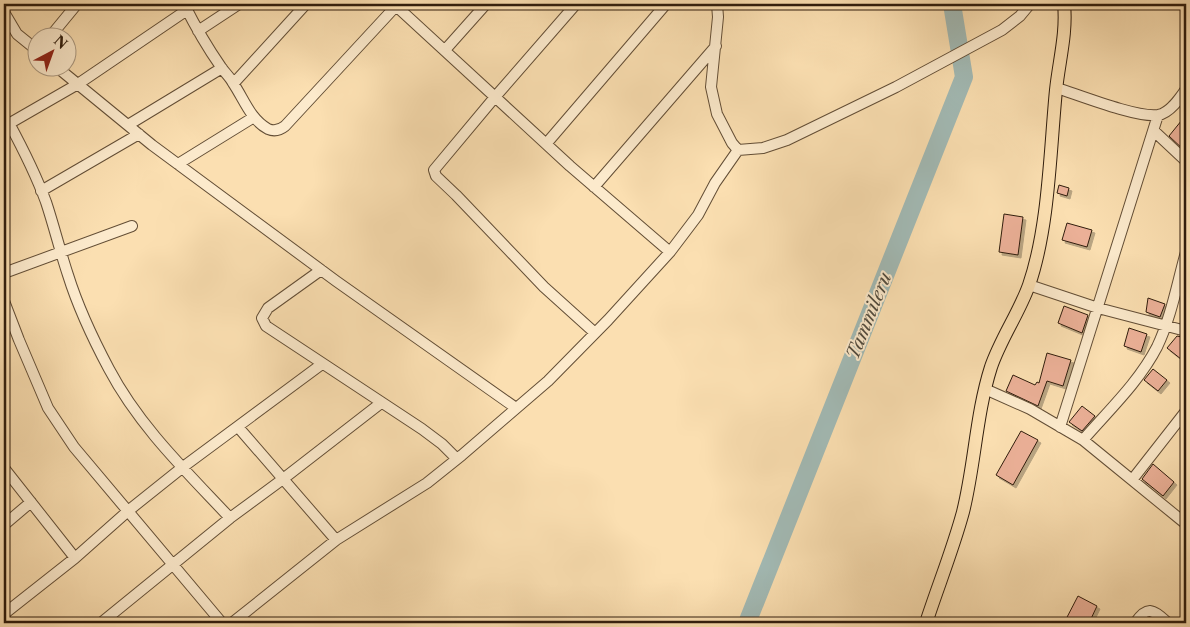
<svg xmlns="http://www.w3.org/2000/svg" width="1190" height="627" font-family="'Libre Caslon Text',serif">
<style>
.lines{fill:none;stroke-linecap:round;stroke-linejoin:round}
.river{stroke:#a2bab5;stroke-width:18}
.building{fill:#ebb097;stroke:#301d0d;filter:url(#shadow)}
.minor-casing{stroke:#634e36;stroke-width:12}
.major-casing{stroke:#301d0d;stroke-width:14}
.minor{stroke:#fceacc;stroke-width:10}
.major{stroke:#fbdfb1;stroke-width:12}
.labels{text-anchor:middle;stroke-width:4;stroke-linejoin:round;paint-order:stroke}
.water-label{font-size:18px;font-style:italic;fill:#524c3f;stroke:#fceacc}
</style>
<defs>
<filter id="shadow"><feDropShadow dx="3" dy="3" stdDeviation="0" flood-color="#0004"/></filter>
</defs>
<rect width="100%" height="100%" fill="#fbdfb1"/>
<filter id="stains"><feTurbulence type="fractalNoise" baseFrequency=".004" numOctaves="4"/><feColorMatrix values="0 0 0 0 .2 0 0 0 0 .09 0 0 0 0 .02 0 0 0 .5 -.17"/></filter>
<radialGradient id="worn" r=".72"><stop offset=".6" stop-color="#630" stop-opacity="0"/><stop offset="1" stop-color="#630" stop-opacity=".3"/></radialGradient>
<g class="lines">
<path class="river" d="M747,623l217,-546 -12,-73"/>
</g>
<path class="building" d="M1186,115v37l-17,-16z
M1059,185l10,3 -2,8 -10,-3z
M1004,214l19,3 -5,38 -19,-3z
M1067,223l25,7 -5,17 -25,-7z
M1148,298l17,6 -5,13 -14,-5z
M1064,306l24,9 -6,18 -24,-10z
M1129,328l18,6 -6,18 -17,-6z
M1177,336l9,2v25l-19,-15z
M1047,353l24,7 -8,26 -16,-5 -9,25 -32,-15 7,-16 22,10 2,-3 2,1z
M1153,369l14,11 -9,11 -14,-11z
M1082,406l13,10 -13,15 -13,-9z
M1021,431l17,9 -25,45 -17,-10z
M1153,464l21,18 -11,14 -21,-17z
M1078,596l19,10 -8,17h-25z"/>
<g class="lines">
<defs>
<path id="minor" d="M184,4c11,22 23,43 37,63 4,6 9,10 12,16 11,16 17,36 35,46 7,3 12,1 17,-3l111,-120
M394,4l176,162 100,86
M576,4l-81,93 -61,73 2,6 20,19 88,92 51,46
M717,4l1,13 -7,70 6,27 15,29 6,7
M4,12l13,22 21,17
M198,31l41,-27
M49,38l28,-34
M445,50l41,-46
M58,68l94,77 184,136 180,127
M234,83l72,-79
M1057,88c22,7 80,30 101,27 12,-2 22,-17 28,-26
M9,123c14,26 27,52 37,79 8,24 14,49 22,73 10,32 25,64 41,94 30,57 77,102 121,149
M128,125l94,-57
M5,126l73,-42 109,-74
M1154,131l32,30
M546,144l120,-140
M178,164l76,-47
M594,187l122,-141
M41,191l98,-57
M321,270l-53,38 -6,10 4,8 156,103 20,15 15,15
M4,273l128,-47
M1029,285l69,23 88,23
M4,301l15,39 29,68 26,39 148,176
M985,389l45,20 53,31 103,84
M238,427l98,113
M1060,427l98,-312
M1083,440c25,-29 56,-58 74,-93 14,-29 20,-63 29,-95
M4,468l71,90
M1132,480l54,-69
M4,525l27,-23
M4,614l71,-56 53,-47 55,-44 139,-103
M101,623l129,-105 53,-39 98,-76
M232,623l104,-83 91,-57 35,-28 86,-74 60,-61 62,-68 28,-37 17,-32 23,-33 25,-2 24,-8 109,-53 106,-57 18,-14 10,-12
M1135,623c13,-19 18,-13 33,0"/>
<path id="major" d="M926,623c12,-37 27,-74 37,-111 12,-48 13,-98 28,-145 10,-29 28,-54 38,-82 20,-58 21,-134 27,-195 3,-29 11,-57 8,-86"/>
</defs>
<use href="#minor" class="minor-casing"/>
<use href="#major" class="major-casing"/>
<use href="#minor" class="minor"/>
<use href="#major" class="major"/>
</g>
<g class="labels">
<g class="water-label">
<text transform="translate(869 316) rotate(-68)" y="6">Tammileru</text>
</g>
</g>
<rect width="1190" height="627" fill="none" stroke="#fbdfb1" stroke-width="20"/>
<rect x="5" y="5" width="1180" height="617" fill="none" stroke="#301d0d" stroke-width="2.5"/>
<rect x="10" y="10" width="1170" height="607" fill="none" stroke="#301d0d"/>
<g transform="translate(52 52) rotate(41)"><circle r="24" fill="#fceacc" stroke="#aa9880"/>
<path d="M0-4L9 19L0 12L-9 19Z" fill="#8f2418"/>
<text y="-8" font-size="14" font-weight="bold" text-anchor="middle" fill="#301d0d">N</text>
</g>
<rect width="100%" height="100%" filter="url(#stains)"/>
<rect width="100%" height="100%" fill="url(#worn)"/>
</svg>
